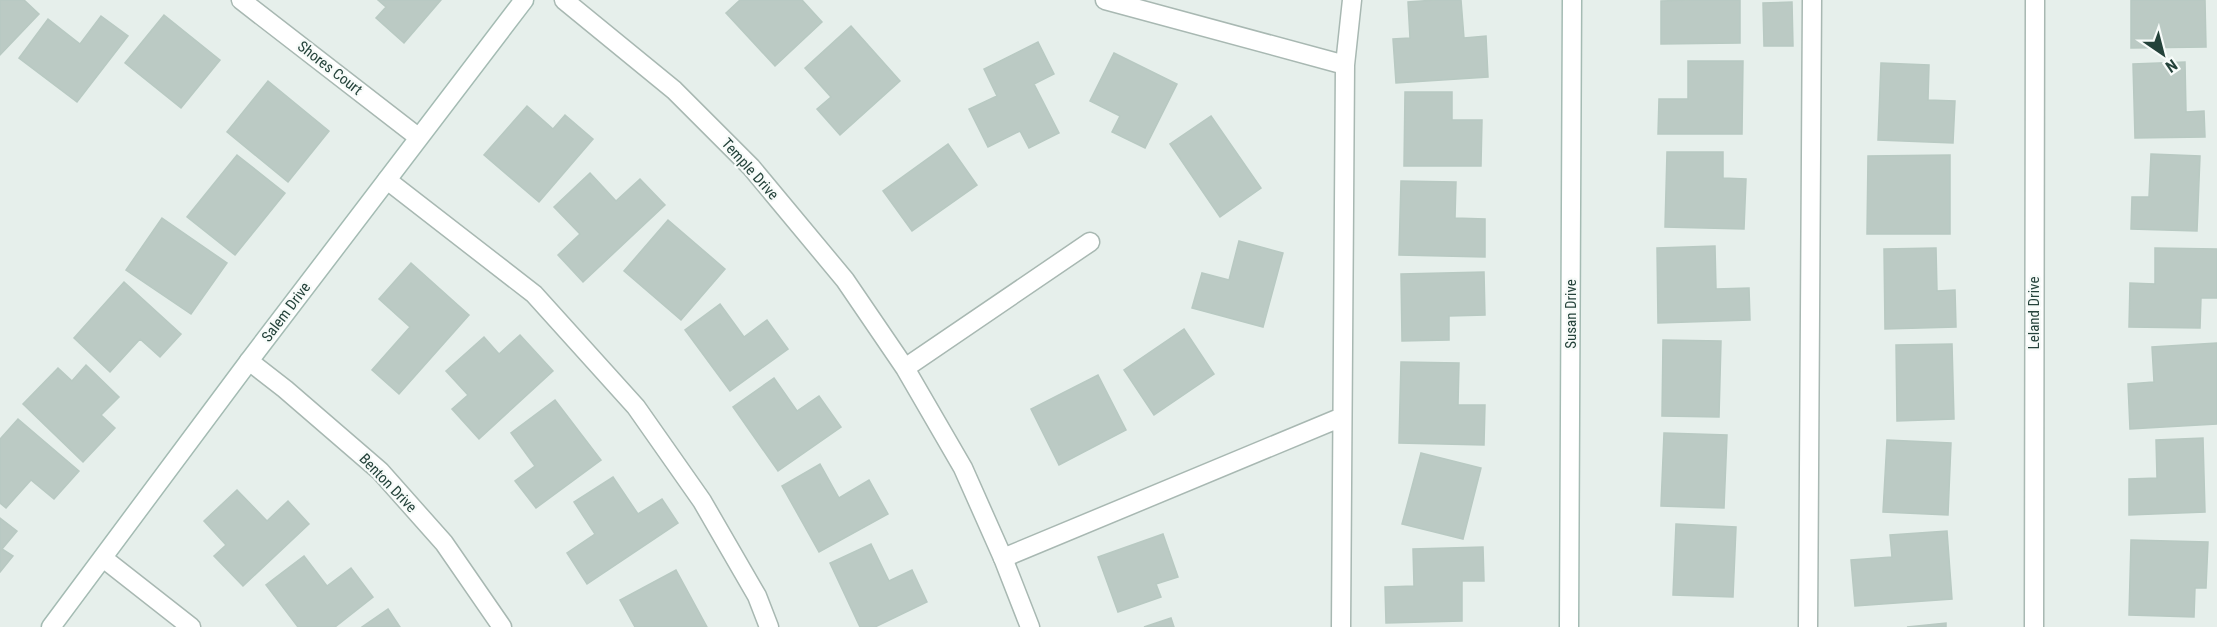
<svg xmlns="http://www.w3.org/2000/svg" width="2217" height="627" font-family="'Roboto Condensed',sans-serif">
<style>
.building{fill:#bbcac4;stroke:#b8c9c2;stroke-width:1.5}
.lines{fill:none;stroke-linecap:round;stroke-linejoin:round}
.lane-casing{stroke:#a8b8b2;stroke-width:21}
.street-casing{stroke:#a8b8b2;stroke-width:21}
.secondary-casing{stroke:#a4bbb3;stroke-width:21}
.lane{stroke:#fff;stroke-width:18}
.street{stroke:#fff;stroke-width:18}
.secondary{stroke:#fff;stroke-width:18}
.labels{text-anchor:middle;stroke-width:4.5;stroke-linejoin:round;paint-order:stroke}
.street-label{font-size:15px;fill:#24423a;stroke:#f7fbf9}
</style>
<rect width="100%" height="100%" fill="#e6efeb"/>
<path class="building" d="M0,0h24l15,14 -39,41z
M378,0h63l-37,43 -28,-25 10,-11z
M740,0h62l20,22 -47,44 -49,-53z
M1435,0h26l3,38 22,-2 2,41 -92,6 -3,-44 17,-1 -2,-36z
M1691,0h49v43l-79,1v-43z
M2131,0h74l1,47 -75,1z
M1792,2l1,44h-29l-1,-43z
M164,15l56,45 -39,48 -56,-45z
M101,16l27,20 -51,66 -58,-44 29,-39 32,25z
M851,26l49,55 -60,54 -23,-26 14,-12 -26,-29z
M1038,42l16,32 -20,10 25,49 -30,15 -9,-17 -32,16 -19,-38 28,-13 -13,-27z
M1114,53l63,31 -32,64 -33,-16 8,-16 -30,-15z
M1688,61h55l-1,73h-84l1,-35h29z
M2185,62l1,50 18,-1 1,26 -70,1 -2,-74z
M1881,63l48,2 -1,35 27,1 -2,42 -75,-3z
M268,81l61,50 -41,51 -61,-50z
M1405,92h47v28h30l-1,46h-77z
M527,106l26,23 12,-14 28,24 -54,63 -55,-47z
M1211,116l50,72 -41,29 -50,-73z
M948,144l29,41 -65,46 -29,-40z
M1667,152h56v26l23,1 -2,50 -79,-2z
M2151,154l49,2 -3,75 -66,-2 1,-32h17z
M237,155l48,38 -50,62 -48,-38z
M1950,155v79h-83l1,-78z
M590,173l26,28 24,-22 25,26 -82,77 -25,-27 22,-21 -26,-27z
M1401,181l55,1 -1,36 30,1v38l-86,-2z
M162,218l65,45 -36,51 -65,-44z
M668,220l57,49 -44,51 -57,-49z
M1239,241l44,12 -20,74 -71,-19 10,-35 27,7z
M1715,246l1,43 33,-1 1,32 -92,3 -1,-75z
M1936,248l1,43 18,-1 1,37 -71,2 -1,-80z
M2155,248l62,1v49h-16l-1,30 -71,-1 1,-44 25,1z
M411,263l58,52 -70,79 -27,-24 38,-43 -31,-28z
M1484,272l1,43 -36,1v24l-47,1 -1,-67z
M124,282l57,52 -21,23 -20,-18 -30,33 -36,-34z
M720,304l24,33 23,-17 21,29 -58,42 -45,-61z
M1184,329l30,45 -60,41 -30,-45z
M520,335l33,36 -74,68 -27,-30 16,-14 -22,-24 38,-34 15,17z
M1663,340l58,1 -2,76 -57,-1z
M2217,343v81l-87,5 -2,-45 26,-2 -2,-35z
M1952,344l2,75 -57,2 -1,-76z
M1401,362l58,1 -1,42h27l-1,40 -85,-2z
M86,365l33,32 -18,18 14,13 -32,34 -60,-58 35,-36 14,13z
M1098,375l28,55 -67,35 -28,-56z
M774,378l23,33 22,-15 22,31 -63,44 -45,-64z
M555,400l46,60 -65,48 -21,-27 20,-15 -24,-33z
M18,419l61,52 -25,28 -23,-19 -25,28 -6,-5v-64z
M1664,433l63,2 -3,73 -63,-2z
M2203,438l2,74 -76,3v-36l28,-1 -1,-38z
M1887,440l64,3 -3,72 -65,-3z
M1421,453l60,15 -18,71 -61,-15z
M820,464l19,34 30,-18 19,34 -69,38 -37,-66z
M613,477l25,37 24,-15 16,24 -91,61 -20,-31 28,-19 -21,-32z
M237,490l30,31 21,-20 21,23 -66,62 -29,-30 12,-11 -22,-24z
M0,518l17,13 -15,18 11,7 -13,16z
M1676,524l60,3 -3,70 -60,-2z
M1947,531l5,68 -97,7 -4,-46 41,-3 -2,-22z
M1163,534l15,43 -22,7 5,13 -43,15 -20,-55z
M2131,540l77,2 -2,46h-11l-1,29 -65,-2z
M871,544l18,37 23,-11 15,32 -52,25h-15l-30,-64z
M1483,547l1,34h-22v40l-76,2 -1,-36 29,-1 -1,-37z
M304,556l23,30 24,-18 22,29 -38,30h-37l-32,-42z
M676,570l31,57h-72l-15,-27z
M388,609l12,18h-38z
M1171,618l3,9h-30z
M1946,623v4h-39z"/>
<g class="lines">
<defs>
<path id="lane" d="M1105,0l240,65
M387,180l147,114 102,113 66,94 55,95 12,31
M103,558l88,69
M1003,558l339,-141
M1341,627l4,-562 7,-65
M1808,627l4,-627"/>
<path id="street" d="M241,0l177,137
M564,0l110,90 77,77 94,113 60,88 58,100 40,90 27,69
M249,361l36,28 95,82 64,72 58,84
M905,368l185,-126
M2034,627l1,-627"/>
<path id="secondary" d="M51,627l198,-266 275,-361
M1569,627l3,-627"/>
</defs>
<use href="#lane" class="lane-casing"/>
<use href="#street" class="street-casing"/>
<use href="#secondary" class="secondary-casing"/>
<use href="#lane" class="lane"/>
<use href="#street" class="street"/>
<use href="#secondary" class="secondary"/>
</g>
<g class="labels">
<g class="street-label">
<text transform="translate(330 68) rotate(38)" y="5">Shores Court</text>
<text transform="translate(750 169) rotate(48)" y="5">Temple Drive</text>
<text transform="translate(286 312) rotate(-53)" y="5">Salem Drive</text>
<text transform="translate(2034 313) rotate(-90)" y="5">Leland Drive</text>
<text transform="translate(1571 314) rotate(-90)" y="5">Susan Drive</text>
<text transform="translate(388 483) rotate(46)" y="5">Benton Drive</text>
</g>
</g>
<g transform="translate(2163 54) rotate(145)" stroke="#f7fbf9" stroke-width="4.5" paint-order="stroke">
<path d="M0-4.5L10 22L0 15L-10 22Z" fill="#24423a"/>
<text y="-9" font-size="16" font-weight="bold" text-anchor="middle" fill="#24423a">N</text>
</g>
</svg>
